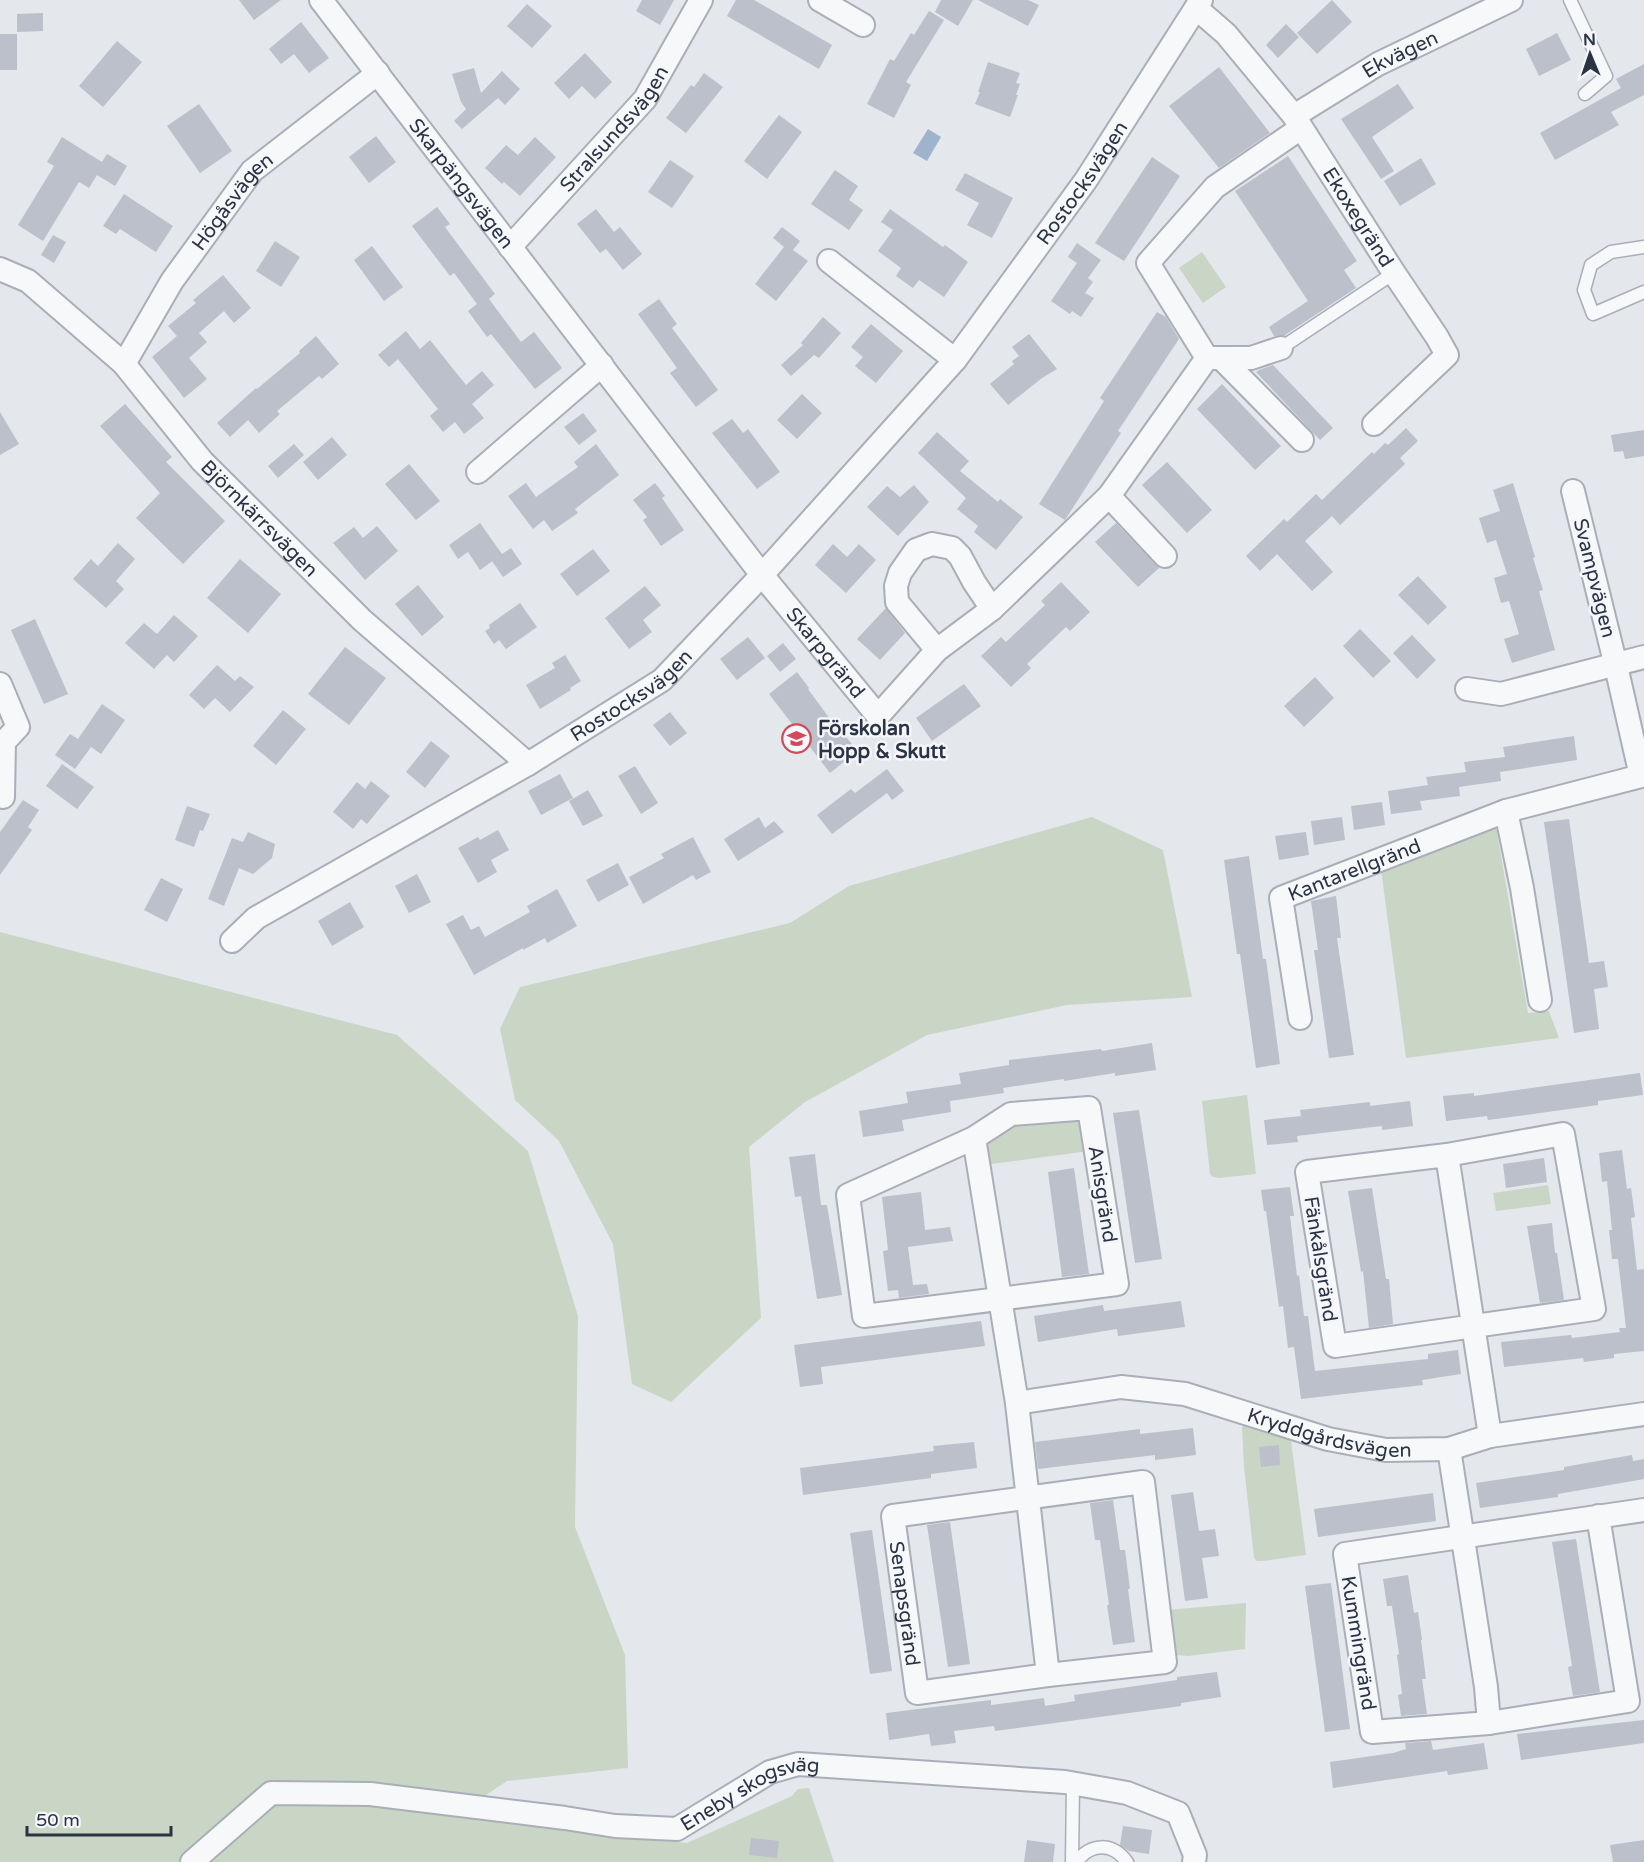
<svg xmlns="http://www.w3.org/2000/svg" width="1644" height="1862" font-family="'Varela Round',sans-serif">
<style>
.green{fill:#c9d6c5}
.water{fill:#9fb4cc}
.building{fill:#bbc0ca}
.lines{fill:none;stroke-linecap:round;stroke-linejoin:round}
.lane-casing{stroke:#a9aeb7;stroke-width:15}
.street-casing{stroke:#a9aeb7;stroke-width:26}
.lane{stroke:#f7f8fa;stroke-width:12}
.street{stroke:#f7f8fa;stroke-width:22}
.labels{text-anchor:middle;stroke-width:5;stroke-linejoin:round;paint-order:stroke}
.street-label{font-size:20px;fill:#2b3445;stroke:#f4f6f9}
.poi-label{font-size:20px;font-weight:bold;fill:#2b3445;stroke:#f4f6f9;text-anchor:start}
</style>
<rect width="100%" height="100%" fill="#e4e7ec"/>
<path class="green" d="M1202,252l24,35 -23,16 -24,-35z
M1494,815l34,198 21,-2 10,27 -153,20 -25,-189z
M1092,817l71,33 29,147 -125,8 -140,30 -122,67 -56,45 12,171 -90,84 -39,-18 -19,-140 -54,-103 -44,-41 -15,-71 20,-42 270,-64 59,-37z
M0,932l397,103 131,116 50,165 -3,211 50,128 3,113 -121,13 -48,32 228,30 105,-47 6,-7 11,-1 25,74h-834z
M1247,1095l9,79 -37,4 -6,-1 -3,-3 -8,-73z
M1035,1120h41l7,5 6,26 -105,14 -3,-26 24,-13z
M1548,1185l3,19 -55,7 -3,-18z
M1244,1425h8l39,16 15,114 -43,6h-6l-3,-3 -10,-91 -2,-39z
M1246,1603l-1,46 -57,7 -13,-1 -7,-45z"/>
<path class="water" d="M928,129l13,8 -14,24 -14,-8z"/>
<path class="building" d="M239,0h42l-27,20z
M642,0h32l-14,25 -24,-14z
M736,0h18l78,45 -13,24 -92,-53z
M941,0h32l-15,26 -23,-14z
M978,0h50l11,5 -11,21z
M1332,0l20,22 -35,32 -20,-21z
M527,4l25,22 -20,22 -25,-22z
M929,11l15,9 -38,62 5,3 -17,33 -27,-14 23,-45 4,2 17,-28 3,2z
M43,13v18l-26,1v-18z
M301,22l28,36 -20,15 -15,-19 -13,10 -12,-15z
M1286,24l13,13 -21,21 -12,-13z
M1557,33l14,27 -32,16 -13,-27z
M0,34h17v36h-17z
M117,41l25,21 -39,45 -24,-21z
M585,53l27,29 -17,17 -13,-13 -13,13 -15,-16z
M988,62l32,11 -4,10 4,1 -4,11h2l-8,22 -35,-13 5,-12h-2z
M1644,64v31l-33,17 8,13 -64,35 -15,-27 81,-45 -5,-9z
M1219,67l51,66 -51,35 -50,-62z
M474,68l7,25 21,-22 18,18 -15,16 -7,-7 -36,31 -8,-8 12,-12 -5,-7 -9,-28z
M704,73l19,14 -37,46 -20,-15 25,-33 3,2z
M1398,84l16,24 -42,29 22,34 -13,8 -40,-60z
M199,104l33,47 -32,22 -33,-47z
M779,115l23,17 -35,47 -23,-18z
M376,136l20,26 -27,21 -20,-26z
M62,137l40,25 5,-8 20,12 -12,20 -18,-11 -8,13 -10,-6 -36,59 -25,-16 36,-59 -7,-4z
M535,137l21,20 -36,39 -16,-14 -2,2 -17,-16 21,-23 12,10z
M1288,156l69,105 -13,9 12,18 -71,47 -11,1 -5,-9 39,-26 -73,-110z
M1152,157l28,19 -56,85 -29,-18z
M1421,158l15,26 -36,22 -16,-25z
M670,160l24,16 -22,32 -24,-16z
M835,170l23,16 -9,14 14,10 -14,20 -38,-26z
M965,173l48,25 -21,40 -25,-13 12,-22 -24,-13z
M124,194l49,32 -17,26 -36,-23 -4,5 -13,-8z
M437,207l13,17 -5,3 50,67 -6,5 32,43 13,-10 28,36 -27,21 -44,-55 -4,3 -19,-26 9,-7 -23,-31 -4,3 -38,-50z
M596,209l18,23 6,-5 22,27 -19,16 -17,-21 -6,4 -23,-29z
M890,209l53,38 2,-2 23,17 -24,35 -25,-17 -6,8 -17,-12 5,-8 -23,-17 15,-21 -12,-8z
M782,227l18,14 -7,9 15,11 -32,40 -21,-17 29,-37 -11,-9z
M53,235l13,7 -12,21 -13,-8z
M275,241l25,16 -19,30 -25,-16z
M1077,243l24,17 -13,18 5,4 -8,11 9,5 -13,19 -9,-6 -2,3 -19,-13 26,-38 -9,-6z
M372,246l31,41 -19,14 -30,-41z
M223,275l28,33 -17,15 -10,-12 -25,22 8,9 -18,16 18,21 -23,19 -32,-41 25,-21 -9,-10 28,-23 -3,-3z
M659,299l18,25 -5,4 46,62 -22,17 -26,-34 7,-5 -39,-54z
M1157,312l9,5 13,22 -61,92 3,2 -56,87 -26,-16 65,-103 -4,-3z
M823,317l18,16 -22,25 -5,-3 -23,21 -10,-11 22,-20 -2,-2z
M871,324l32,27 -27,32 -21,-17 8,-9 -12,-10z
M406,331l14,18 10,-9 36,45 16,-14 12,14 -22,19 12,14 -20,16 -9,-12 -12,10 -13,-16 8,-7 -40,-50 -9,8 -11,-12z
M1029,334l28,35 -15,9 -34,27 -18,-21 24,-20 -2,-3 7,-5 -7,-9z
M316,336l23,28 -17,15 -3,-3 -42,35 3,3 -21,19 -11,-13 -18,17 -13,-14 39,-35 1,1 43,-36 -1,-2z
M1273,365l60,63 -13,12 -64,-68 3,-2z
M1222,384l59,62 -26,24 -58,-61z
M802,394l20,19 -25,26 -20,-19z
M125,404l47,53 -6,5 59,59 -42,43 -47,-46 24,-25 -60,-67z
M0,412l19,32 -19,11z
M583,413l14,18 -18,14 -15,-18z
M732,419l11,14 5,-4 32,43 -23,17 -45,-56z
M1406,428l12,13 -18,17 5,6 -65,61 -8,-9 -27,25 28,31 -21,19 -35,-37 -17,17 -14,-15 38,-37 3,3 29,-28 6,6 50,-48 2,2 11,-11 3,2z
M1644,430v26l-19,3 -2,-8 -9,1 -3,-17z
M937,432l32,29 -9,10 38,31 2,-3 23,18 -27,33 -22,-18 4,-6 -21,-17 9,-11 -48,-45z
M332,437l15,18 -29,25 -15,-18z
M294,444l10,11 -26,23 -10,-12z
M596,444l23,31 -44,34 3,4 -26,18 -8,-11 -11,9 -25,-33 18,-13 10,14 42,-30 -4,-5z
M1167,462l45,48 -25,23 -45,-48z
M409,464l31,37 -24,19 -31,-36z
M655,483l10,13 -3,2 22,32 -23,16 -18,-26 4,-3 -14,-17z
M1513,483l22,74 -2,1 10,32 -4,1 16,59 -43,13 -8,-24 15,-5 -10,-33 -8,2 -7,-25 13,-4 -11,-34 -9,3 -8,-25 21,-7 -7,-21z
M914,485l15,17 -31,34 -31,-29 20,-21 13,11z
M480,523l22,31 9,-6 11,16 -19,13 -11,-16 9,-6 -21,15 -12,-18 -10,7 -9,-14z
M1116,523l43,45 -21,19 -43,-45z
M377,526l21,25 -33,29 -32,-37 21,-16 9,11z
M118,543l17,16 -19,22 8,8 -18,19 -33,-29 18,-20 7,7z
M833,544l14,13 12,-13 17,16 -30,33 -31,-28z
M593,549l17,22 -33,25 -17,-22z
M240,559l41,35 -33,39 -41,-35z
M1418,576l29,31 -19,18 -30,-30z
M1061,582l29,30 -20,19 -4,-4 -39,37 4,4 -20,19 -30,-31 20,-19 5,5 39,-37 -4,-4z
M418,585l26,32 -22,19 -27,-32z
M645,586l16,19 -18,15 9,12 -23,17 -24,-31z
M520,603l17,24 -31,22 -7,-9 -5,4 -9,-13 5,-3 -1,-3z
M886,608l19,25 -25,27 -23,-21z
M174,615l24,21 -24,26 -7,-7 -13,14 -29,-26 19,-20 13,11z
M35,619l33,75 -24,10 -33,-74z
M1360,629l31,32 -18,17 -30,-32z
M1412,635l24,25 -19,19 -24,-26z
M748,637l17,21 -28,22 -17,-21z
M783,643l13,16 -16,13 -13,-16z
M345,647l41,31 -37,47 -41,-31z
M565,655l16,26 -11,7 1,2 -31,19 -14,-24 29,-17 -3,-5z
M217,665l18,16 5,-5 14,11 -24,25 -15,-14 -11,11 -15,-14z
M797,672l12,16 -1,1 19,26 31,36 -28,22 -61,-79z
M1315,677l19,21 -30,29 -20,-21z
M964,684l17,22 -49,35 -16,-23z
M102,704l23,16 -24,34 -10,-7 -16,22 -20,-14 15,-21 8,5z
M283,710l23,19 -30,36 -23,-19z
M670,712l17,21 -17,13 -17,-21z
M1574,736l3,24 -77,12 1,9 -42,6 1,9 -40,5 2,9 -31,4 -3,-23 40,-6 -2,-8 40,-5 -2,-10 41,-5 -2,-10z
M431,741l19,15 -25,32 -19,-16z
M62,764l32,23 -17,22 -31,-23z
M635,766l23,37 -17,11 -23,-38z
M887,769l17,22 -12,9 -5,-7 -55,41 -15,-19 34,-26 4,4z
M560,774l13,24 -32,17 -13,-24z
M371,781l19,15 -23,28 -6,-5 -8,10 -20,-17 24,-30 8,7z
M588,790l15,26 -20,10 -14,-25z
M23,800l16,10 -11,17 4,3 -32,45v-43z
M1382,802l3,23 -31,5 -3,-24z
M187,806l23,8 -7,17 -3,-1 -6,17 -19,-7z
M759,817l6,11 9,-7 10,11 -46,29 -14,-22z
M1342,817l3,23 -31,5 -3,-24z
M1569,819l20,144 15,-2 4,26 -14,2 5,40 -25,4 -30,-211z
M498,830l11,20 -18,10 6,12 -19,11 -20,-35 20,-11 2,3z
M248,832l27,12 -3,14 -19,16 -14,-6 -15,38 -16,-7 24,-61 11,4z
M1306,832l3,23 -30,5 -4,-24z
M693,837l18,35 -15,8 -3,-5 -50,29 -14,-27 35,-19 -3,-4z
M1249,856l14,103h3l14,105 -24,4 -16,-114h-3l-13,-94z
M618,863l11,22 -31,17 -12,-22z
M417,874l14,28 -22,11 -14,-27z
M161,878l22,11 -16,33 -23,-12z
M557,889l20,37 -30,17 -2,-5 -22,12v-2l-49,27 -28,-51 17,-9 8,15 8,-4 6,11 45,-25 -3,-6z
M1336,896l5,42h-4l17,117 -25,3 -15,-108h4l-7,-49z
M350,902l14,25 -32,19 -14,-25z
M1152,1043l4,27 -41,6v-3l-51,8v-2l-61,9 1,5 -54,8 1,11 -49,8 2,11 -41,6 -4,-26 49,-8 -2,-11 55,-8 -2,-11 50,-8v-5l92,-11 1,2z
M1640,1073l3,22 -45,6v4l-80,11 -30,4 -1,-4 -41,5 -3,-25 31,-3v3z
M1410,1101l3,25 -31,4v-4l-85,10 1,6 -31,3 -3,-25 37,-4 -1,-6 70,-8v4z
M1139,1110l23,149 -27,4 -22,-150z
M1622,1150l5,39 4,-1 4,29 -4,1 6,52 7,-1v82l-30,3v4l-30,4 -1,-4 -79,9 -3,-25 70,-7 1,3 48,-6 -1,-4h7l-8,-69h-6l-3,-29h3l-5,-49 -5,1 -3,-29z
M815,1154l6,51h6l15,90 -25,4 -16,-103 -6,1 -6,-40z
M1544,1158l3,24 -41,6 -3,-24z
M1074,1168l15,106 -27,3 -14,-105z
M1290,1187l4,29h-4l7,60 2,-1 5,41h4l7,55 113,-12v-5l30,-4 3,24 -39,6 1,5 -122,14 -7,-52 -6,1 -5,-42 -4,1 -13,-96h-2l-3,-21z
M1372,1188l14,91h3l4,45 -24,4 -6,-57 -2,1 -13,-81z
M921,1192l4,38 25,-3 3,14 -45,6 5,38 14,-1 2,10 -30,4 -1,-8 -10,1 -5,-40 5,-1 -6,-53z
M1552,1223l3,30h2l7,47 -24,3 -13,-77z
M1181,1301l4,26 -67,9 -1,-7 -79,13 -4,-26 69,-11 1,6z
M981,1321l4,25 -164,21 2,17 -23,3 -6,-42z
M1193,1428l3,27 -41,5v-5l-117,14 -3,-27 105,-13v5z
M974,1442l3,26 -46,6v4l-128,17 -3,-27 134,-17 -1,-5z
M1279,1445l1,20 -19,2 -2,-20z
M1632,1455l1,6 11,-2v20l-86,15v3l-78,11 -4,-25 88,-13v-3z
M1193,1492l6,39 16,-2 4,27 -17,2 6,40 -23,3 -14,-106z
M1433,1493l3,28 -118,16 -4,-28z
M1113,1500l7,50h5l5,39h-2l7,53 -22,3 -6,-40h2l-9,-65h-5l-5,-37z
M950,1522l20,142 -22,3 -21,-142z
M872,1530l20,141 -22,3 -20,-141z
M1576,1539l24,153 -27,4 -5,-29 4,-1 -20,-124z
M1408,1575l6,38 4,-1 4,28h-1l5,39h-4l5,35 -26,2 -3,-21 4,-1 -5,-39 2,-1 -7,-48h-5l-4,-27z
M1331,1583l19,146 -25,3 -20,-146z
M1217,1672l4,25 -40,6v3l-186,25 -1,-5 -40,5 2,12 -25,3 -2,-12 -40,6 -3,-27 105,-13v5l53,-7 1,8 30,-5 -1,-6 103,-15v-3z
M1644,1720v23l-123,17 -4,-26z
M1431,1741l2,9 51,-7 4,26 -40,6 -1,-4 -114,17 -3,-26 63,-9 13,-4 -1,-6z
M1123,1826l29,4 -3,24 -20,-3 -9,-6z
M751,1838l28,3 -2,17 -28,-3z
M1027,1840l28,4 -2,18h-29z
M1644,1840v22h-31l-3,-17z"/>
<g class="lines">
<defs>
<path id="lane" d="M1570,0l36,76 -21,18
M1644,247l-33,5 -20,13 -7,25 9,24 51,-22
M1281,348l113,-75
M1072,1862l1,-79
M1076,1862c15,-19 36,-20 51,0"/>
<g id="street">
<path id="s1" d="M321,0l441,575 116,141 59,-66 55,-41 -18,-27 -14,-26 -8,-8 -20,-4 -16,6 -16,23 -4,13 1,16 40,48"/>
<path d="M820,0l43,25"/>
<path id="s2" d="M1196,8l30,26 68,82 100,157 43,64 10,18 -73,69"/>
<path id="s3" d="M1294,116l84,-52 133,-64"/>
<path id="s4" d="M510,247l135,-148 56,-99"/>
<path d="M829,261l126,99"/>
<path id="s5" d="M0,269l28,12 96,83 78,97 160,159 166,144"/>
<path d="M1212,358h39l30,-10"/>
<path d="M1221,358l81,82"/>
<path id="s6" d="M124,364l48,-83 80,-110 126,-98"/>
<path d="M478,472l124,-107"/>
<path d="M1109,496l56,60"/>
<path d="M992,609l117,-113 98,-138 -59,-95 67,-76 86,-59"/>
<path d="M0,684l18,43 -14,15 -4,-1"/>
<path d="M1467,689l34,5 143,-37"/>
<path d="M3,797l1,-55"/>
<path d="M1506,811l16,77 18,112"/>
<path id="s7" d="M232,941l24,-23 272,-154 134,-84 100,-105 193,-215 131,-180 115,-180"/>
<path id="s8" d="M1300,1018l-19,-120 225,-87 135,-35 -25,-110 -43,-175"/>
<path d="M1089,1108l28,176 -253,32 -16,-121 126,-57 37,-24z"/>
<path id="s9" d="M974,1138l43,265 31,272 117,-13 -22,-180 -250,34 24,177 131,-18"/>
<path d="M1447,1155l116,-21 31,175 -259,37 -28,-174 140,-17 43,281"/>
<path id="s10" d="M1017,1403l104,-16 64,7 143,45 58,11 63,-1 41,-13 154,-22"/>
<path d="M1449,1449l37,238 3,36"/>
<path d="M1598,1516l30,185 -139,22 -117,9 -27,-178 299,-44"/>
<path id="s11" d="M192,1862l79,-69 99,1 195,24 50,8 62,3 93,-57 28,-8 267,18 62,11 51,20 17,42 -1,7"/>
</g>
</defs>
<use href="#lane" class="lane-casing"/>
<use href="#street" class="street-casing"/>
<use href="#lane" class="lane"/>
<use href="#street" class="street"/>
</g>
<defs>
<symbol id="school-ring" viewBox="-11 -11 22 22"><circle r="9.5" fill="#f4f6f9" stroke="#d1495b" stroke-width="1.5"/><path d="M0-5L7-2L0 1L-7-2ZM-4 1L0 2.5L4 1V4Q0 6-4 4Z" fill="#d1495b"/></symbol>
</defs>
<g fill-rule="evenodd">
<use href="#school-ring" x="780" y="722" width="33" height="33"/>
</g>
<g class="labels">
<g class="street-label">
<text dy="7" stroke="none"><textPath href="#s3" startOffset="123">Ekvägen</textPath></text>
<text dy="7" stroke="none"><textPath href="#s4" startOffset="158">Stralsundsvägen</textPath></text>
<text dy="7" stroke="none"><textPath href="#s7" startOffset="1156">Rostocksvägen</textPath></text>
<text dy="7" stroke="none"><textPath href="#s1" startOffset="231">Skarpängsvägen</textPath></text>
<text dy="7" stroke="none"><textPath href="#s6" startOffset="196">Högåsvägen</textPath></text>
<text dy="7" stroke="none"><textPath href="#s2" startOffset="266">Ekoxegränd</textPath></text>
<text dy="7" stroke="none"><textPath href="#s5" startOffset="363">Björnkärrsvägen</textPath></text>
<text transform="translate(1595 578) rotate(76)" y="7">Svampvägen</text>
<text dy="7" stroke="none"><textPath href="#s1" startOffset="825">Skarpgränd</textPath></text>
<text dy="7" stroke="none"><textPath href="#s7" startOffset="470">Rostocksvägen</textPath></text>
<text dy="7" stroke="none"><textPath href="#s8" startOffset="200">Kantarellgränd</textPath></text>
<text transform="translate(1103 1194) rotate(81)" y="7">Anisgränd</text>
<text transform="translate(1321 1259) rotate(81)" y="7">Fänkålsgränd</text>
<text dy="7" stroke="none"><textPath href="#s10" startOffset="320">Kryddgårdsvägen</textPath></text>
<text dy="7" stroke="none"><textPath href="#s9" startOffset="1182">Senapsgränd</textPath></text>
<text transform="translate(1359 1643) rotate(81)" y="7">Kummingränd</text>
<text dy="7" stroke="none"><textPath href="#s11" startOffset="596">Eneby skogsväg</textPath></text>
</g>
<g class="poi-label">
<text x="818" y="735">Förskolan<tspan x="818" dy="23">Hopp &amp; Skutt</tspan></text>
</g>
</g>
<g transform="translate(1590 54) rotate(358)" stroke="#f4f6f9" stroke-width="4.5" paint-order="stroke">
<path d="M0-4.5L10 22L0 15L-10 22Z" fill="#2b3445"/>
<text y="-9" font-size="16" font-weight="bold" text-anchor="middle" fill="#2b3445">N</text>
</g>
<path d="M27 1826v9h144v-9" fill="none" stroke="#2b3445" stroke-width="3"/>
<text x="36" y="1826" font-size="18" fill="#2b3445" stroke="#f4f6f9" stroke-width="4.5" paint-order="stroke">50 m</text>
</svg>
